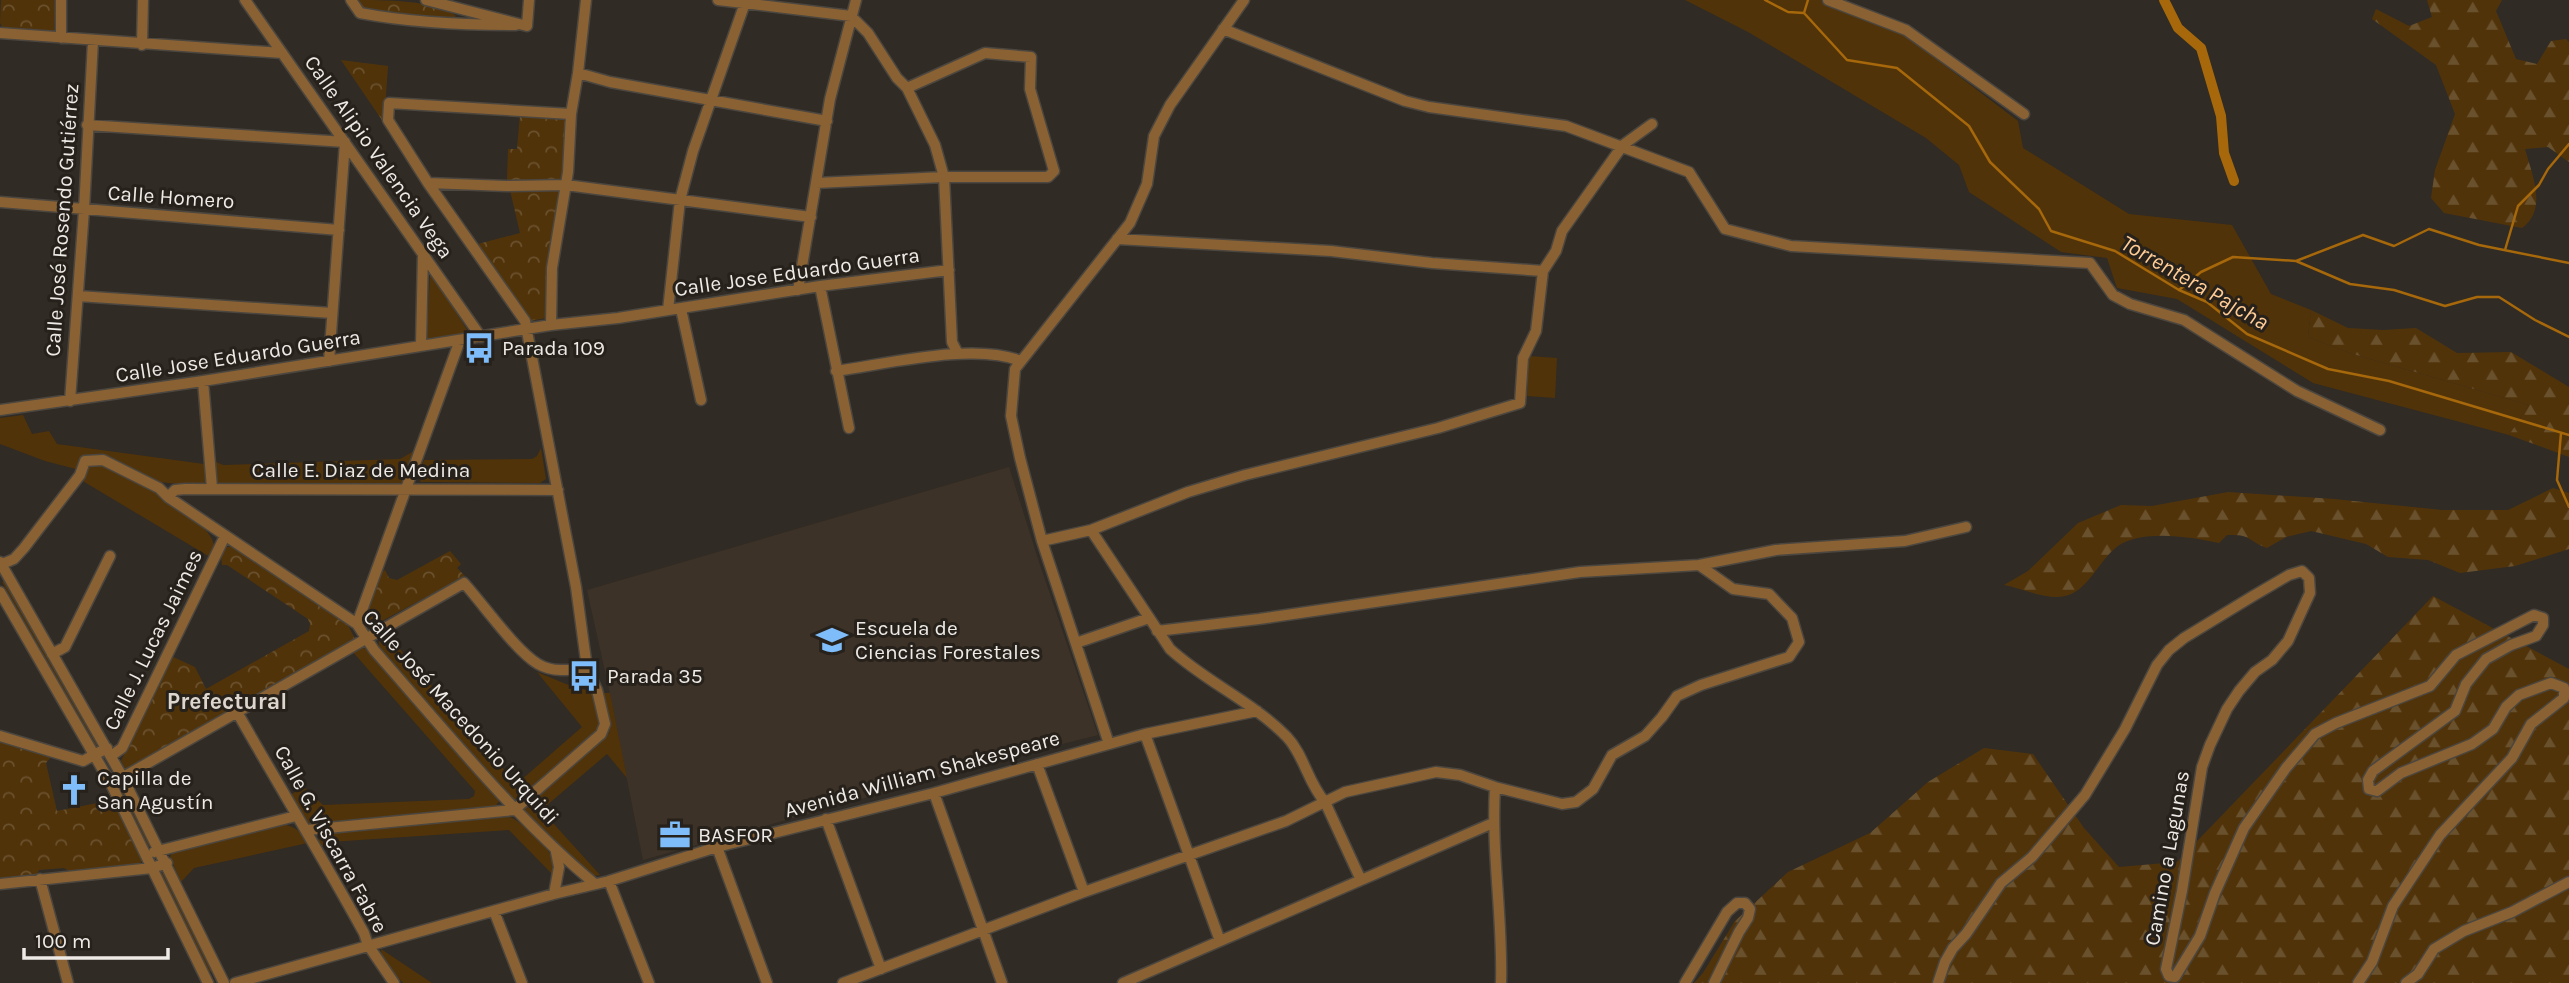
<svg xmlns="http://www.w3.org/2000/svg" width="2569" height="983" font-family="Karla,sans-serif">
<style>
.built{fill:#3d3227}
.grass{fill:#51330a}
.forest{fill:url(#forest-firs)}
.park{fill:url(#park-crowns)}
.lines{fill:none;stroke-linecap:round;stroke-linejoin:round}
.stream{stroke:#a6680a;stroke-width:2.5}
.canal{stroke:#a6680a;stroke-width:10}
.minor-casing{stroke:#4b463f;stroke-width:13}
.minor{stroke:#896132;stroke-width:10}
.labels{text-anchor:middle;stroke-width:6;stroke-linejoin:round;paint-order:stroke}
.street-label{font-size:21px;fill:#eeeae6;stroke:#27211b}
.poi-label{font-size:21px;fill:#eeeae6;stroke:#27211b;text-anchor:start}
.water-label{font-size:23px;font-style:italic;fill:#ffcc95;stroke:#27211b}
.neighbourhood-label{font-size:23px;font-weight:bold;fill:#ddd6ce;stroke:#27211b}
</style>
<defs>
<pattern id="forest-firs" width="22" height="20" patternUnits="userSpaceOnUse" patternTransform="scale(1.75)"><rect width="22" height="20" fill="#51330a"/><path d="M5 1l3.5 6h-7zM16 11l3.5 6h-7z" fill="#6a512e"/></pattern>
<pattern id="park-crowns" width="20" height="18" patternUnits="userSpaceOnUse" patternTransform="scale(1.75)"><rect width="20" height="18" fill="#51330a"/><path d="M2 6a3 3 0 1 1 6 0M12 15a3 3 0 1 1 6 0" fill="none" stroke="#6a512e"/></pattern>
</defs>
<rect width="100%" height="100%" fill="#302b24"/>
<path class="built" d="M1009,467l30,95 59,173 -83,21 -372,104 -34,-171 -22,-99z"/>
<path class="grass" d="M1685,0h136l1,3 80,30 116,88 5,27 106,66 103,11 39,69 40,16 -3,27 45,17 176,51 -20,30 -196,-52 -136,-84 -60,-11 -10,-30 -46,-6 -92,-60 -10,-27 -33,-27 -178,-106z
M430,271l39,62 -42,6z
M1529,356l28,2 -2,40 -28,-2z
M23,415l9,19 17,-3 8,13 147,20 2,17 -6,5 -41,-4 -27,-12 -25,-14 -25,-1 -6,14 -31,-8 -45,-17v-26z
M541,448l5,31 -6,4 -119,-1 -3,-5 6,-17 108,-1 5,-3z
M414,451l-8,29 -7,4 -179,1 -5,-6 -1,-18 9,4 177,-6z
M104,464c26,14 104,52 110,81l-4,12 -129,-77 7,-14z
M5,580l94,164 -3,2 -94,-164z
M386,633l127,147 7,1 62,-54 -45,-55 29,12 26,8c3,8 10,23 8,32 -3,14 -66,62 -80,74l-8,2 -133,-152v-11z
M360,647l6,2 134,151 -6,8 -183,17 -8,-8 -13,-22 14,-8 19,18 146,-6 5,-3 1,-5 -123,-140z
M604,693h6l17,85 -20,-24 -61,52 -3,6 57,63 -6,1 -70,-61 1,-9 84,-73 1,-7z
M123,788l29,57 -4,2 -29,-57z
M507,816c11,2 41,29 44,41 2,5 1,12 1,17l-43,-44 -179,12 -9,5 -3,-6 8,-9z
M282,824c14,3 19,7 26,19l-114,25 -13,14 -11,-25 3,-7z
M165,871l48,100 -4,1 -48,-99z
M381,949l51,34h-29l-21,-22z"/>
<path class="forest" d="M2427,0h75l-6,11 20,48 21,5 14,-23 15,-2 3,3v120l-21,-15 -23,2c7,26 23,60 -3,79l-78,-15 -13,-15 4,-28 20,-56 -19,-49 -64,-46 4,-10 33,17 23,-9z
M2311,310l37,18 35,2 33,-2 41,25 54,-1 58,35v70l-60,-22 20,-30 -176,-51 -45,-17z
M2553,488l16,5v56l-54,17 -55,7 -32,-13 -40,-3 -22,-13 -55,-13 -25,6 -19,11c-20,-8 -16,-14 -40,-13l-8,8c-28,-6 -77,-14 -101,3 -22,16 -31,51 -61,51 -17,0 -37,-9 -53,-12l24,-14 50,-48 43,-18 31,1 76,-14 106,7 108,11h66z
M2433,596l136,73v314h-875l9,-10 32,-52 53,-49 82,-39 58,-51 56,-34 49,6 51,74 35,39 58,-5z"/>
<path class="park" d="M1,0h55l-2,30 -2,2 -49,-4 -3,-5z
M355,0c24,0 84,0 101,16l-6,5 -73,-7 -15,-5z
M341,60l47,6 -4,57z
M520,114l47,3 -6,65h-54l1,-33h9z
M559,189l-10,72 -3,57 -16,3 -52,-77 42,-11 -10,-43z
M234,546l99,66 15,13 7,14 -4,5 -225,126 -5,-9 50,-105 24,11 11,22 103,-58 1,-7 -2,-5 -81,-54h-5l-1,-10 6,-8z
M450,551l11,13 -4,4 8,8 -96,52 -6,-7 15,-47 7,-4 4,8 8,2z
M0,740l51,17 -5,6 11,48 56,-11 29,57 -2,9 -71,5 -5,-3 -25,2 -3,6 -36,4z"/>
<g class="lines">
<path class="stream" d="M1765,0l23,12 16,1 43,47 50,8 72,58 21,36 49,47 12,22 64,20 64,39 28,12 40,32 81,35 61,12 180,54
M1804,13l4,-13
M2505,250l13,-44 21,-21 9,-16 21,-25
M2296,261l67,-26 31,11 35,-17 50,16 90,18
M2179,290l22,-18 32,-15 63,4 54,23 44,6 51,16 32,-9h22l36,23 34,17
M2561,433l-4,47 12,27"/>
<path class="canal" d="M2164,0l14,28 23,20 20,68 3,37 10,28"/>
<defs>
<path id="minor" d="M245,0l236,337
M351,0l9,13c52,10 103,12 156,12
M426,0l101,26 2,-26
M718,0l133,16 17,17 29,45 10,10 28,57 9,32 8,165 6,12
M1828,0l78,30 118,84
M1223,29l182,72 24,6 137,19 123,46 36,57 66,17 299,17 23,32 17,9 54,16 113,71 83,39
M0,33l282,20
M61,38v-38
M142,45l1,-45
M578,73l32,9 217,39
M87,125l258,17
M428,183l78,3 60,-1 245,32
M816,183l128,-6h104l6,-6 -24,-82 1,-32 -46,-4 -78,35
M0,202l339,28
M1117,239l214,12 101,12 111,8
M820,286l29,142
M798,290l32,-191 26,-99
M78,296l254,17
M681,309l20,91
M668,310l12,-110 13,-49 53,-151
M551,325l1,-57 16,-96 3,-58 7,-41 8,-73
M421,345l2,-92
M329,361l16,-219
M836,371c51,-7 138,-29 185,-10
M203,381l9,107
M70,401l14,-191 9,-169
M0,410l203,-29 348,-56 67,-7 202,-32 129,-16
M168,497l7,-7 10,-1 373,1
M1091,530l79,119c36,33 83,53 117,88 17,18 21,46 38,65l35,76
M1042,541l49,-11 97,-38 57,-17 193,-47 82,-25 3,-45 13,-27 7,-60 13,-20 6,-20 61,-86 29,-21
M0,562l123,216 101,205
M0,565l14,-6 10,-11 56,-73 5,-14 18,-1 56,28 9,9 189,127 17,26c71,80 138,165 221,234
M0,592l111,192 97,199
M357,624l103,-284
M1157,631l102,-12 321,-47 119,-7 77,-15 129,-9 61,-14
M1076,643l73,-25
M52,654l13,-7 45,-91
M237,712c42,74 86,146 127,221l4,12 26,38
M1145,734l75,207
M0,736l83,25 24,-13
M1109,744l-67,-203 -22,-83 -9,-42 4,-47 115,-146 17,-39 7,-48 16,-31 74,-105
M111,756l11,-8 103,-212
M1037,764l47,128
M111,784l353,-201c19,21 52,68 74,81 15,9 33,6 49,4
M1495,787c-4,66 8,131 6,196
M934,793l68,190
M514,810l87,-76 4,-10 -8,-34 -10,-22 -11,-81 -51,-266 -97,-138 -40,-63 1,-17 182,11
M826,819l55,150
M307,830l207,-20
M717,847l50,136
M154,852l142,-36
M40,879l28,104
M609,881l40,102
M0,884l152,-16 15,-5
M554,894l5,-27 -3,-15
M494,911l28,72
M235,983l319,-89 55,-13 108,-34 217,-54 211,-59 112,-23
M843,983l241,-91 202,-71 59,-29 91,-20 24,3 35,12 67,17 14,-2 17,-13 19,-34 33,-19 17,-19 15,-21 24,-11 88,-28 10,-15 -7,-24 -23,-24 -36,-5 -34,-24
M1123,983l370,-160
M1685,983l42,-71 10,-9h8l5,6 -2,9 -9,14 -25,51
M1938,983l7,-21 8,-14 13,-14 35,-51 31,-26 53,-62 40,-66 32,-64 12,-15 15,-12 69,-42 36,-21 13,-4 7,7 1,15 -22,48 -16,19 -17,12 -16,19 -12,18 -17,36 -8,22 -20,124 -16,78 3,7 6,1 25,-41 15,-43 29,-65 42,-60 29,-34 21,-11 94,-37 26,-31 78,-40 9,3v7l-7,11 -25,9 -25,14 -20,25 -11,27 -82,60 -5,9 1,9 8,2 24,-18 71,-29 21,-15 13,-22 13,-12 32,-12 13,5v10l-33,26 -19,34 -72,77 -47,71 -21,56 -14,21
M2406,983l12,-9 16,-25 30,-18 48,-19 57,-30"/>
</defs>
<use href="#minor" class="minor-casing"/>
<use href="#minor" class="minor"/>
</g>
<defs>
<symbol id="bus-bare" viewBox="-9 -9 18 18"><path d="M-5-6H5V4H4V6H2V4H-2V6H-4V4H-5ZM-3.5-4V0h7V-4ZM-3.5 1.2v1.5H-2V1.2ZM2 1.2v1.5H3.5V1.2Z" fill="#7fbdfa" stroke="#27211b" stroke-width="2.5" paint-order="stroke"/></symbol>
<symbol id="university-bare" viewBox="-9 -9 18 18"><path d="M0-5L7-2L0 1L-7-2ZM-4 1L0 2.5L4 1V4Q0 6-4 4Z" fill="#7fbdfa" stroke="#27211b" stroke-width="2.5" paint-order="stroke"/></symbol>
<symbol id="church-bare" viewBox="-9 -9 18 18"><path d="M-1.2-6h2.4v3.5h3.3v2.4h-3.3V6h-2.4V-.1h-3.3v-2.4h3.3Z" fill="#7fbdfa" stroke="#27211b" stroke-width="2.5" paint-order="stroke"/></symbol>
<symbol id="office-bare" viewBox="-9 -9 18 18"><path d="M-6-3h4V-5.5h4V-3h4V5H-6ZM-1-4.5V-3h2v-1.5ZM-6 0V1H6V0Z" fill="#7fbdfa" stroke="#27211b" stroke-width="2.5" paint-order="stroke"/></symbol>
</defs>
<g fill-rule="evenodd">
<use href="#bus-bare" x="457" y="326" width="44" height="44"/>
<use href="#university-bare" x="810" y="618" width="44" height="44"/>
<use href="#bus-bare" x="562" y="654" width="44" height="44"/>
<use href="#church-bare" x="52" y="768" width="44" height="44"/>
<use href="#office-bare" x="653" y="813" width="44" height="44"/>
</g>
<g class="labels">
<g class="street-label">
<text transform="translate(379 157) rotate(55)" y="7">Calle Alipio Valencia Vega</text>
<text transform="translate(171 197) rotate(4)" y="7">Calle Homero</text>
<text transform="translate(62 220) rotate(-86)" y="7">Calle José Rosendo Gutiérrez</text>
<text transform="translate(797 272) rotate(-8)" y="7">Calle Jose Eduardo Guerra</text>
<text transform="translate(238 356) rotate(-9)" y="7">Calle Jose Eduardo Guerra</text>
<text x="361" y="477">Calle E. Diaz de Medina</text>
<text transform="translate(153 640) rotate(-64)" y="7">Calle J. Lucas Jaimes</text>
<text transform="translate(461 717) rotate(48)" y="7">Calle José Macedonio Urquidi</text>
<text transform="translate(922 774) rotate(-15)" y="7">Avenida William Shakespeare</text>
<text transform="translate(331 839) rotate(61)" y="7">Calle G. Viscarra Fabre</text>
<text transform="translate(2167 858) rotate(-80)" y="7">Camino a Lagunas</text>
</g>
<g class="poi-label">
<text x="502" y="355">Parada 109</text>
<text x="855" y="635">Escuela de<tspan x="855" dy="24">Ciencias Forestales</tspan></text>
<text x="607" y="683">Parada 35</text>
<text x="97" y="785">Capilla de<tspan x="97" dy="24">San Agustín</tspan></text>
<text x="698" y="842">BASFOR</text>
</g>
<g class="water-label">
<text transform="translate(2195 282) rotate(30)" y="8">Torrentera Pajcha</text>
</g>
<g class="neighbourhood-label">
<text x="227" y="709">Prefectural</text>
</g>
</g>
<path d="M24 948v10h144v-10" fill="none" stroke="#eeeae6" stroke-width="3.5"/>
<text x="35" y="948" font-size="21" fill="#eeeae6" stroke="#27211b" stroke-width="5" paint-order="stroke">100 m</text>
</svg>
